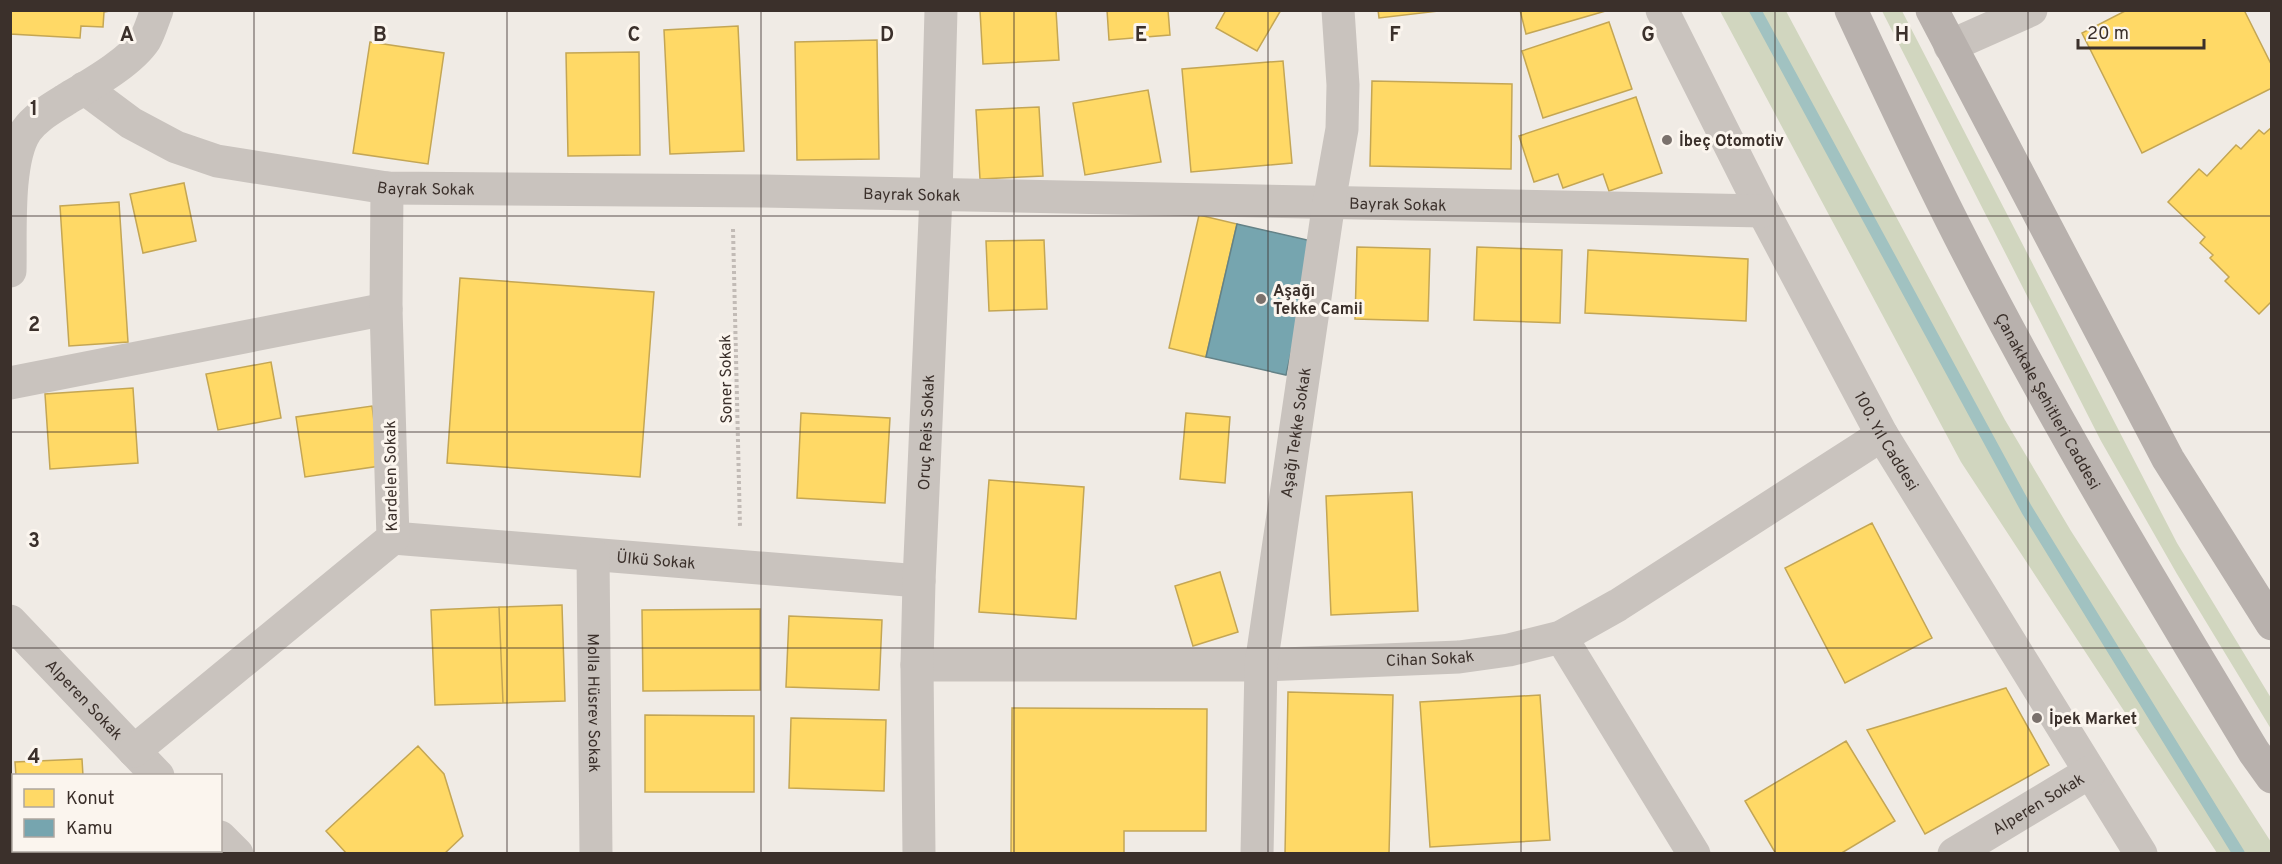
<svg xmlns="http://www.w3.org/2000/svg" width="2282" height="864" font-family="Overpass,sans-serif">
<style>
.green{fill:#d1d6bf}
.homes{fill:#ffd966;stroke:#c4a654;stroke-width:1.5}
.public{fill:#76a5af;stroke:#648287;stroke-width:1.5}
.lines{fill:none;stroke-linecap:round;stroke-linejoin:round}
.stream{stroke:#a1c2c1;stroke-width:12}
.path{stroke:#c2bbb6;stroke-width:4;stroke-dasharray:3 3;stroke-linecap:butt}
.minor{stroke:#c9c3be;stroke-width:33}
.major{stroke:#b8b1ad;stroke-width:33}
.grid{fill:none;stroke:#3b302b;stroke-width:1.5;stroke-opacity:0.55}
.poi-dot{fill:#7a716c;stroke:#fbf5ee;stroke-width:2}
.labels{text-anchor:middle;stroke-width:6;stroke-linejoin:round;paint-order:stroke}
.poi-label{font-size:16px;font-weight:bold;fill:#3b302b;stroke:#fbf5ee;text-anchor:start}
.street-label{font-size:16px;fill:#3b302b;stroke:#fbf5ee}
.grid-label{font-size:20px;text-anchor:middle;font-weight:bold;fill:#3b302b;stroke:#fbf5ee;stroke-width:6;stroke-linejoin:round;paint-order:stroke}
</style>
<rect width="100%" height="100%" fill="#f0ebe5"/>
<path class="green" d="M1720,11h66l219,409 66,111 200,311v11h-54l-256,-391z
M1882,11h20l275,532 94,155v31l-94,-155 -76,-133z"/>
<path class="homes" d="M10,10h105l-11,2 -1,15 -22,-1 -1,12 -70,-4z
M980,10h76l3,50 -76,4z
M1107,10h61l2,25 -61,5z
M1226,10h55l-24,41 -41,-23z
M1378,10h69l-68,8z
M1520,10h89l-83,24z
M2127,10h117l28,56v22l-130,65 -60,-120z
M1609,22l23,67 -89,29 -21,-67z
M738,26l6,125 -74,3 -6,-124z
M877,40l2,119 -82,1 -2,-118z
M370,42l74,11 -16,111 -75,-11z
M639,52l1,103 -72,1 -2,-103z
M1283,61l9,102 -101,9 -9,-103z
M1372,81l140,3 -1,85 -141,-3z
M1148,90l13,72 -76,13 -12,-72z
M1636,97l26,76 -53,18 -6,-17 -40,14 -5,-14 -24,8 -15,-46z
M1039,107l4,69 -63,3 -4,-69z
M2272,127v174l-13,13 -34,-33 4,-4 -19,-19 3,-3 -13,-12 5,-6 -37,-35 31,-33 8,7 29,-31 5,4 18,-19 5,4z
M184,183l12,58 -53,12 -13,-59z
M119,202l9,140 -59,4 -9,-140z
M1199,215l38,9 -31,133 -37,-9z
M1044,240l3,69 -58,2 -3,-70z
M1357,247l73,2 -2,72 -73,-2z
M1477,247l85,3 -2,73 -86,-3z
M1588,250l160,9 -2,62 -161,-8z
M460,278l194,14 -14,185 -193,-14z
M271,362l10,56 -63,12 -12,-56z
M133,388l5,75 -88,6 -5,-75z
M372,406l8,60 -75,11 -9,-60z
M801,413l89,5 -5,85 -88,-5z
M1186,413l44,4 -5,66 -45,-4z
M989,480l95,7 -8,132 -97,-7z
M1412,492l6,119 -87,4 -5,-119z
M1872,523l60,115 -87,45 -60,-115z
M1220,572l18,60 -45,14 -18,-60z
M562,605l3,96 -62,2 -4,-96z
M499,607l4,96 -68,2 -4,-95z
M760,609v81l-117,1 -1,-81z
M789,616l93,4 -3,70 -93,-3z
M2006,688l43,77 -124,69 -58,-104z
M1288,692l105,3 -4,159h-104z
M1540,695l10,145 -120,7 -10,-145z
M1012,708l195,1 -1,122h-82v23h-113z
M645,715l109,1v76h-109z
M791,718l95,2 -2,71 -95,-3z
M1846,741l49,80 -55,33h-64l-31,-53z
M418,746l26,28 19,62 -19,18h-97l-21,-23z
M82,759l1,17h-67l-1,-14z
M106,850h48l3,4h-54z"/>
<path class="public" d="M1237,224l79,18 -30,133 -80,-18z"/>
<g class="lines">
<path class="stream" d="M1755,10l272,500 212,344"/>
<path class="path" d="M733,229l7,298"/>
<g class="minor">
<path id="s1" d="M1662,10l101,201 119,224 259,419"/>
<path d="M1950,46l81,-36"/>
<path id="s2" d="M84,88l47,35 45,24 41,14 170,27 376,3 1000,20"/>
<path d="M10,271c1,-36 -4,-110 16,-140 10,-14 25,-22 39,-31 23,-14 65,-37 80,-60 5,-9 8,-20 12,-30"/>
<path d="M10,383l376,-74"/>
<path id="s3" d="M393,538l526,43"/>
<path id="s4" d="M593,555l3,299"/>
<path id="s5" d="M10,621l148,155"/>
<path d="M1561,637l133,217"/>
<path id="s6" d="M917,665h344l198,-8 50,-7 52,-13 57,-32 264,-170"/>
<path d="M134,751l259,-213 -7,-229 1,-121"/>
<path d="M220,837l17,17"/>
<path id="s7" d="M919,854l-2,-189 2,-84 17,-385 5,-186"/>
<path id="s8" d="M1257,854l4,-189 68,-463 13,-73 1,-44 -5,-75"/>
<path id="s9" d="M1954,854l136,-82"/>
</g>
<g class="major">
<path id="s10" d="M1851,10c34,73 68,146 104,217 91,180 195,353 299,525l18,25"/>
<path d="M1932,10l236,449 104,165"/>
</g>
</g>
<path class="grid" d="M254,10v844M507,10v844M761,10v844M1014,10v844M1268,10v844M1521,10v844M1775,10v844M2028,10v844M10,216h2262M10,432h2262M10,648h2262"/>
<g class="poi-dot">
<circle cx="1667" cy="140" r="6"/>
<circle cx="1261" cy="299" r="6"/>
<circle cx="2037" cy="718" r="6"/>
</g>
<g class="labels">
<g class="poi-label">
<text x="1679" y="146">İbeç Otomotiv</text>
<text x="1273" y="296">Aşağı<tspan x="1273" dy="18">Tekke Camii</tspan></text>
<text x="2049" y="724">İpek Market</text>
</g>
<g class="street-label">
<text dy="6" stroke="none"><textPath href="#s2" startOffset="364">Bayrak Sokak</textPath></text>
<text dy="6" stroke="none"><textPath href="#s2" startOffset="850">Bayrak Sokak</textPath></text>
<text dy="6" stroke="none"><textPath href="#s2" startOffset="1336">Bayrak Sokak</textPath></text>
<text transform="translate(725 379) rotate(-91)" y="6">Soner Sokak</text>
<text dy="6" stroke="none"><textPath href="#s10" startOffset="438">Çanakkale Şehitleri Caddesi</textPath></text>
<text dy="6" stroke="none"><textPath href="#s8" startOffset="424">Aşağı Tekke Sokak</textPath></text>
<text dy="6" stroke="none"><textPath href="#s7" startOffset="422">Oruç Reis Sokak</textPath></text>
<text dy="6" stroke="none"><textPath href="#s1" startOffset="486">100. Yıl Caddesi</textPath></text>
<text transform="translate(390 476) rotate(-91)" y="6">Kardelen Sokak</text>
<text dy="6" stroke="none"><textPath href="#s3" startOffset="264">Ülkü Sokak</textPath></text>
<text dy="6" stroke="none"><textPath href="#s6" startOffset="513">Cihan Sokak</textPath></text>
<text dy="6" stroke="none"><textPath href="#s5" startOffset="108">Alperen Sokak</textPath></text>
<text dy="6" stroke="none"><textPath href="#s4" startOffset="148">Molla Hüsrev Sokak</textPath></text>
<text dy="6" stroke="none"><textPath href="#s9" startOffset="98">Alperen Sokak</textPath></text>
</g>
</g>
<g class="grid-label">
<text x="127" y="41">A</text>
<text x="380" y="41">B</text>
<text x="634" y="41">C</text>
<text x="887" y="41">D</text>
<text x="1141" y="41">E</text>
<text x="1395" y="41">F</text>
<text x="1648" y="41">G</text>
<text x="1902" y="41">H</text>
<text x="34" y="115">1</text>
<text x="34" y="331">2</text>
<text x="34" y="547">3</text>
<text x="34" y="763">4</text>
</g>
<rect width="2282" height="864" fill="none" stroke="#3b302b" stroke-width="24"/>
<rect x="12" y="774" width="210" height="78" fill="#fbf5ee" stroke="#aea6a0" stroke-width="1.5"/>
<rect x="24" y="789" width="30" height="18" fill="#ffd966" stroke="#aea6a0" stroke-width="1.5"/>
<text x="66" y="804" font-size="18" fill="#3b302b">Konut</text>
<rect x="24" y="819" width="30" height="18" fill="#76a5af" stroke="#aea6a0" stroke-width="1.5"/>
<text x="66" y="834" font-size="18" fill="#3b302b">Kamu</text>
<path d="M2078 39v9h126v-9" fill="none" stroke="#3b302b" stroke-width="3"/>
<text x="2087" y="39" font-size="18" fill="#3b302b" stroke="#fbf5ee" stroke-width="4.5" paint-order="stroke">20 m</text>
</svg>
